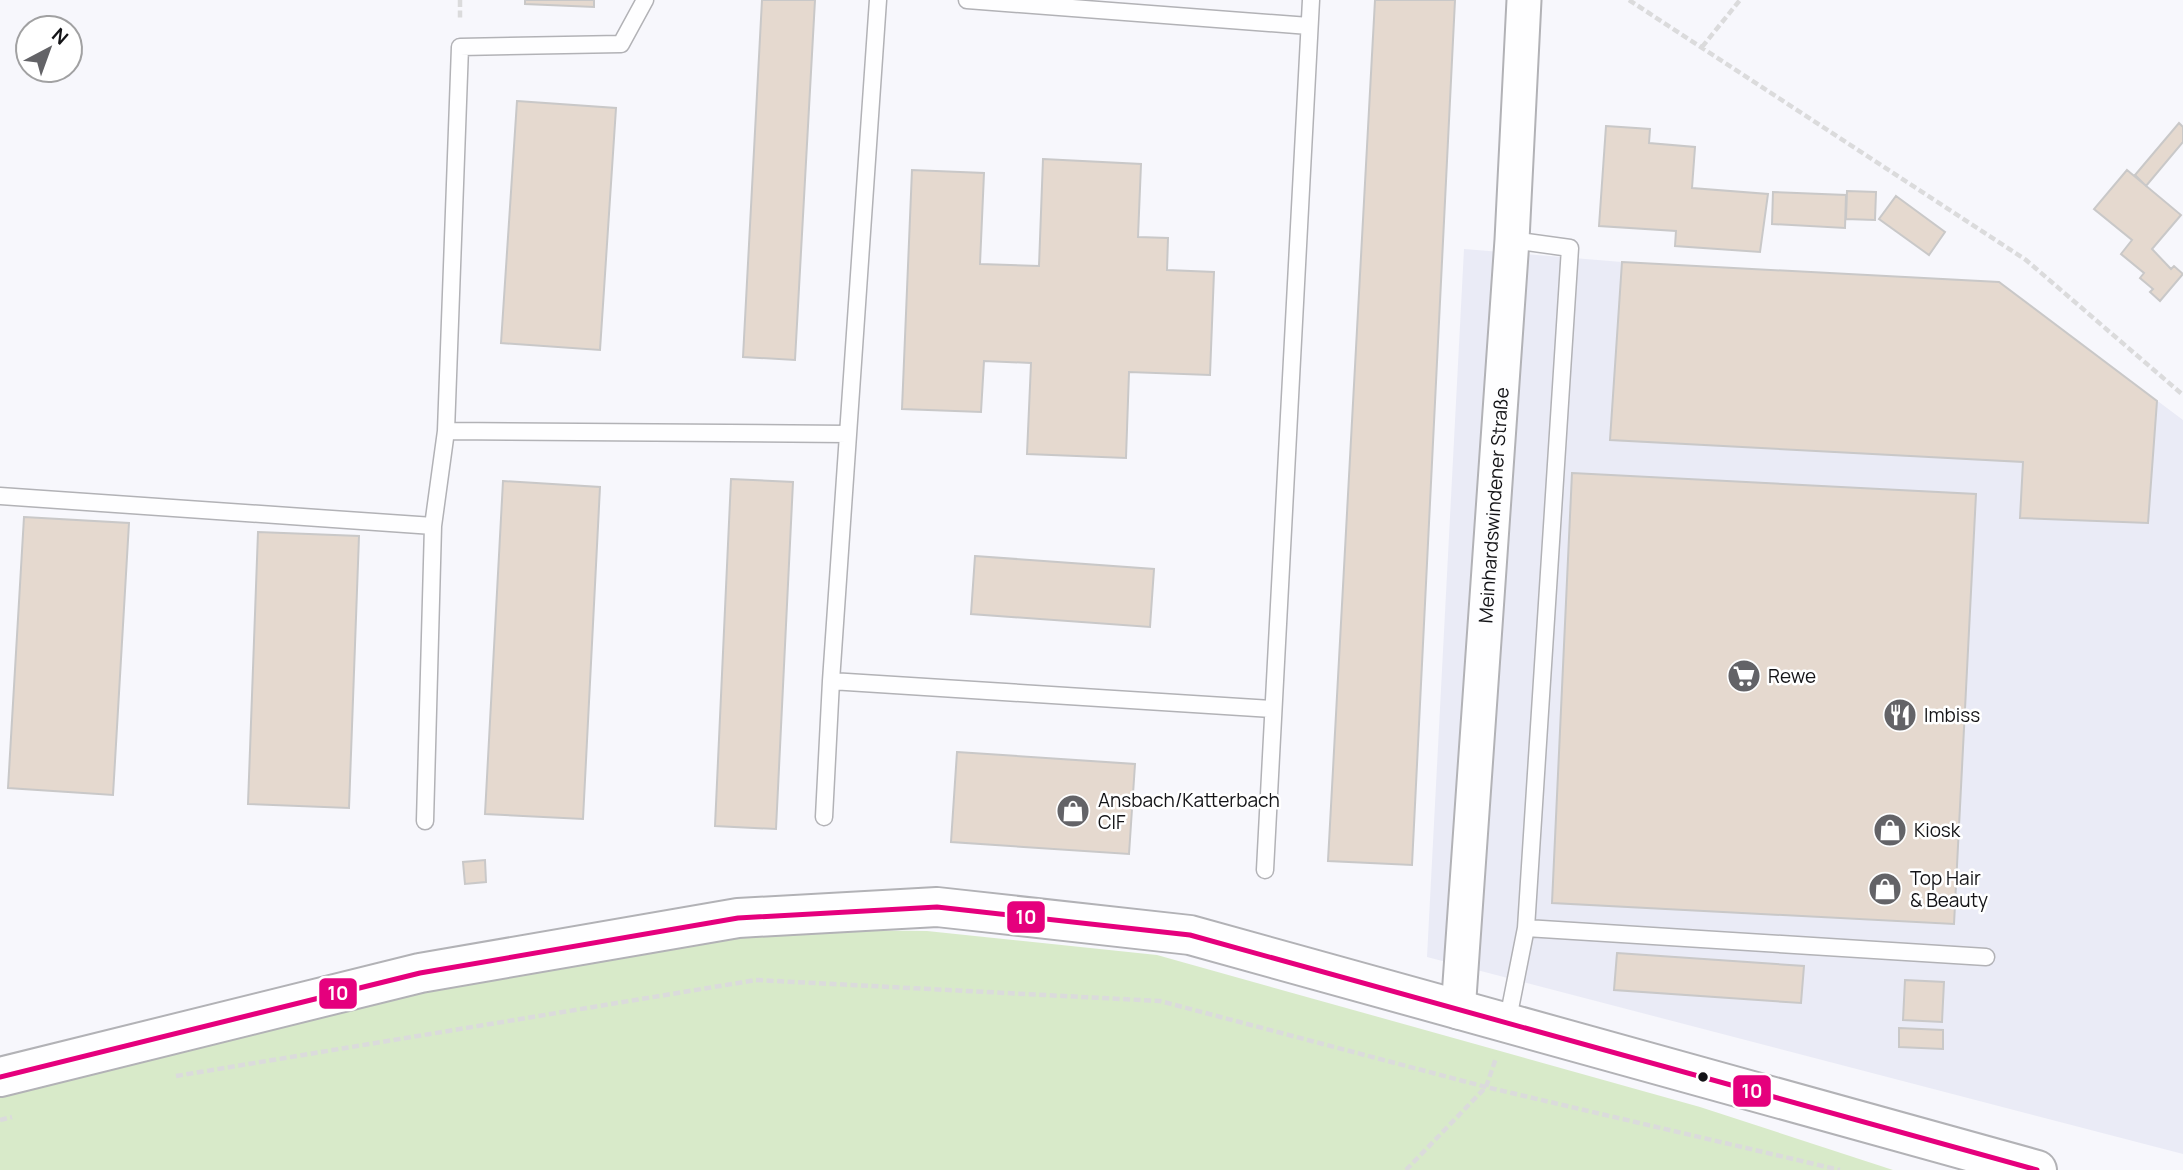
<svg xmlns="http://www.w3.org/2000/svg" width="2183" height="1170" font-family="Manrope,sans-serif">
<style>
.built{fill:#eaebf6}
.green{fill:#d8eac9}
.building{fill:#e5d9cf;stroke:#c9c8c8;stroke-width:2}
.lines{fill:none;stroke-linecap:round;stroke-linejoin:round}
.lane-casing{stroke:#b2b2b6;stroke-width:19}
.street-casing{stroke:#b2b2b6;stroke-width:37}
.secondary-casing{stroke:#b2b2b6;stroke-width:42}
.path{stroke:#dbdbdc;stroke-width:4.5;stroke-dasharray:7 3.5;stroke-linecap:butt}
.lane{stroke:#fefeff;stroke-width:16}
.street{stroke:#fefeff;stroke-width:33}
.secondary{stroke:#fefeff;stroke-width:38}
.bus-1-casing{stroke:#fff;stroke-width:10}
.bus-1{stroke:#e5007d;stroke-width:5}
.bus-dot{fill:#141417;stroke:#fff;stroke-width:2.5}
.labels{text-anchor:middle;stroke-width:5;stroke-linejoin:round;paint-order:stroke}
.street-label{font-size:19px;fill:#141417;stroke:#fff}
.poi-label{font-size:19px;fill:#141417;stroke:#fff;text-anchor:start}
.line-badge{stroke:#fff;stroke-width:2.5}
.badge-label{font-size:19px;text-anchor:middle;font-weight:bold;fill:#fff}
</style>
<rect width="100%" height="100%" fill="#f7f7fc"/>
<path class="built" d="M1464,249l158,13 377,20 184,138v734l-756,-197z"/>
<path class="green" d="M734,929l193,2 230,24 543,152 193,63h-1893v-79l430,-112z"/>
<path class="building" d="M525,0h69v7l-69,-3z
M762,0h53l-20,360 -52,-3z
M1375,0h80l-43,865 -84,-4z
M517,101l99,7 -16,242 -99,-7z
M2179,123l4,4v15l-37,44 -11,-11z
M1606,126l44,3 -1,14 46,4 -3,41 76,6 -8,58 -85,-6 1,-15 -77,-5z
M1043,159l98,5 -3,73 30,1 -1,32 47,2 -4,103 -81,-3 -3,86 -99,-4 4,-91 -47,-2 -3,51 -79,-3 10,-239 72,3 -4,91 59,2z
M2127,170l54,45 -29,34 19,20 3,-3 9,8 -23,27 -10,-9 3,-3 -13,-11 4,-5 -23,-19 11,-14 -38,-31z
M1847,191l29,1 -1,28 -29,-1z
M1773,192l73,3 -1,33 -73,-4z
M1896,196l49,36 -16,23 -50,-36z
M1622,262l377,20 158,119 -9,122 -128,-5 3,-56 -413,-22z
M1572,473l404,21 -22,430 -402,-21z
M731,479l62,3 -17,347 -61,-3z
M503,481l97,6 -17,332 -98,-5z
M24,517l105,6 -16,272 -105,-7z
M258,532l101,4 -10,272 -101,-4z
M975,556l179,13 -4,58 -179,-13z
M957,752l178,12 -6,90 -178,-12z
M485,860l1,22 -21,2 -2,-22z
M1617,953l187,13 -3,37 -187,-13z
M1905,980l39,2 -2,40 -39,-2z
M1899,1028l44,2v19l-44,-2z"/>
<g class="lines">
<defs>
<path id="lane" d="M878,0l-47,681 441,28
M967,0l342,26
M1512,240l58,8 -44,680
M446,431l402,3
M0,496l433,30
M824,817l7,-136
M425,821l8,-295 13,-95 14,-384 161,-3 24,-44
M1265,870l46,-870
M1507,1024l19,-96 460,29"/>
<g id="street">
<path id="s1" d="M1458,1012l54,-772 12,-240"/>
</g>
<path id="secondary" d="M0,1077l420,-104 318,-55 199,-11 253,28 847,235"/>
</defs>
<use href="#lane" class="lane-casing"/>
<use href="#street" class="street-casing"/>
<use href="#secondary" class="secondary-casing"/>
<path class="path" d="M460,0v20
M1629,0l397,260 157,135
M1702,47l38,-47
M176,1076l580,-96 404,21 326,86 354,83
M0,1120l12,-3
M1406,1170l80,-83 10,-29"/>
<use href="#lane" class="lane"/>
<use href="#street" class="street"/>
<use href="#secondary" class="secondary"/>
<defs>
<path id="bus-1" d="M0,1077l420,-104 318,-55 199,-11 253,28 847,235"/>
</defs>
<use href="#bus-1" class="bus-1-casing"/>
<use href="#bus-1" class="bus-1"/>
</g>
<defs>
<symbol id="supermarket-disc" viewBox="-11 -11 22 22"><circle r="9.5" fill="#636367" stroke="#fff"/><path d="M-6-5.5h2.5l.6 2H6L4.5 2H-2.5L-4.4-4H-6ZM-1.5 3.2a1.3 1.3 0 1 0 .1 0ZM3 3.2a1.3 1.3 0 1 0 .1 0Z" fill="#fff"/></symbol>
<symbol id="restaurant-disc" viewBox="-11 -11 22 22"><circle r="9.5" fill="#636367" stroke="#fff"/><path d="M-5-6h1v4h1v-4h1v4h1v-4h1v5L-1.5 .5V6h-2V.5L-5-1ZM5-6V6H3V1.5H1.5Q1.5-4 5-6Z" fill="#fff"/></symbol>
<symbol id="shop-disc" viewBox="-11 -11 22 22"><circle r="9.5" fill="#636367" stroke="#fff"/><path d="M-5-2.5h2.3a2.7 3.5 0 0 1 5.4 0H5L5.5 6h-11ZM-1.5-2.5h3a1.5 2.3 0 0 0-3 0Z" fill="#fff"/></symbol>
</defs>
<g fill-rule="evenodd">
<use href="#supermarket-disc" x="1725" y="657" width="38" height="38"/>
<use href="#restaurant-disc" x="1881" y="696" width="38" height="38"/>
<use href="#shop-disc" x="1054" y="792" width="38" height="38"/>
<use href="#shop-disc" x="1871" y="811" width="38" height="38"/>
<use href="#shop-disc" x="1866" y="870" width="38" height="38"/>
</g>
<circle class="bus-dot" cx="1703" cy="1077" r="6"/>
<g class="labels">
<g class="street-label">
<text dy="7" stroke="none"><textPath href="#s1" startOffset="508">Meinhardswindener Straße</textPath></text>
</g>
<g class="poi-label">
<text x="1768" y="683">Rewe</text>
<text x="1924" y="722">Imbiss</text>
<text x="1098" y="807">Ansbach/Katterbach<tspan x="1098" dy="22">CIF</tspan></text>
<text x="1914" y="837">Kiosk</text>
<text x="1910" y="885">Top Hair<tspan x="1910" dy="22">&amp; Beauty</tspan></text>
</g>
</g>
<g class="line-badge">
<rect x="1006" y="900" width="40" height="34" rx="7" fill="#e5007d"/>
<rect x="318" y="977" width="40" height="33" rx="7" fill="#e5007d"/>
<rect x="1732" y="1074" width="40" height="34" rx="7" fill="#e5007d"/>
</g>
<g class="badge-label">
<text x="1026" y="924">10</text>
<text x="338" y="1000">10</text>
<text x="1752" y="1098">10</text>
</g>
<g transform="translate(49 49) rotate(41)"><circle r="33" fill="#ffffff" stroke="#a1a1a2" stroke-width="2"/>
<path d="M0-5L12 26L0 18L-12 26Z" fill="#636367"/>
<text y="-10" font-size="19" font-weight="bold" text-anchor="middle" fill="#141417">N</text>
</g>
</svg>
